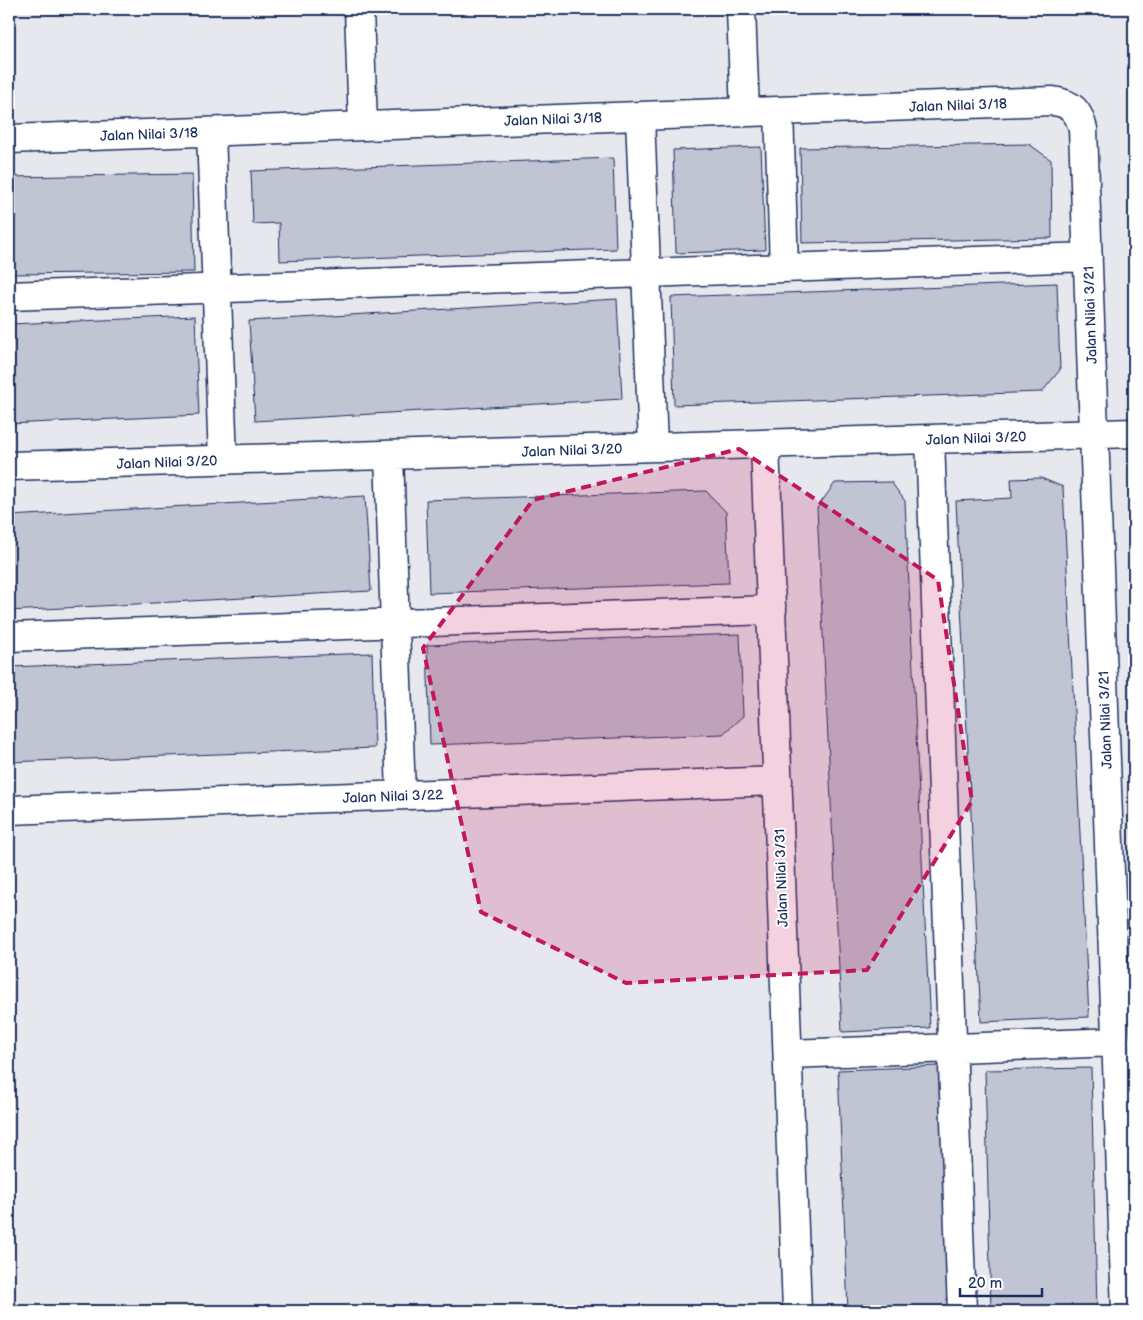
<svg xmlns="http://www.w3.org/2000/svg" width="1143" height="1320" font-family="'Balsamiq Sans',sans-serif">
<style>
.built{fill:#e6e8ee}
.building{fill:#c0c4d3;stroke:#1b2f5e}
.lines{fill:none;stroke-linecap:round;stroke-linejoin:round}
.minor-casing{stroke:#1b2f5e;stroke-width:31}
.minor{stroke:#fff;stroke-width:28}
.marked{fill:#c2185b;fill-opacity:0.2;stroke:#c2185b;stroke-width:4;stroke-dasharray:10 6;stroke-linejoin:round}
.labels{text-anchor:middle;stroke-width:4;stroke-linejoin:round;paint-order:stroke}
.street-label{font-size:14px;fill:#1b2f5e;stroke:#fff}
</style>
<rect width="100%" height="100%" fill="#f6f7f9"/>
<filter id="ink" filterUnits="userSpaceOnUse"><feTurbulence type="fractalNoise" baseFrequency=".02" numOctaves="2"/><feDisplacementMap in="SourceGraphic" scale="10" xChannelSelector="R" yChannelSelector="G"/><feConvolveMatrix kernelMatrix="1 2 1 2 8 2 1 2 1" color-interpolation-filters="sRGB"/></filter>
<g filter="url(#ink)">
<path class="built" d="M9,9h1125v1302h-1125z"/>
<path class="building" d="M1029,144l22,16 1,78 -250,5 -2,-95z
M761,147l4,103 -89,3 -3,-103z
M613,158l3,91 -336,12 -1,-38 -26,1 -2,-53z
M192,174l2,98 -185,2v-97z
M1057,283l3,87 -18,22 -368,13 -3,-108z
M617,299l5,100 -367,22 -6,-100z
M195,316l4,99 -190,9v-100z
M1041,478l22,9 26,530 -108,5 -25,-521 56,-3 -1,-19z
M891,482l14,19 25,527 -88,4 -25,-524 18,-25z
M706,491l20,21 3,71 -300,10 -3,-93z
M365,496l6,95 -362,20v-95z
M740,634l3,82 -20,18 -293,11 -3,-100z
M372,653l3,95 -366,14v-95z
M939,1066l10,245h-101l-10,-241z
M1091,1068l6,240 -3,3h-103l-6,-241z"/>
<g class="lines">
<defs>
<path id="minor" d="M359,9l4,117
M741,9l4,103
M779,111l5,157
M640,116l13,331
M211,132l12,328
M9,139l1044,-38c19,3 25,9 30,28l43,1182
M9,296l1079,-39
M930,439l32,872
M765,444l32,867
M389,455l12,340
M9,466l1125,-33
M9,637l763,-27
M9,810l769,-29
M788,1054l329,-12"/>
</defs>
<use href="#minor" class="minor-casing"/>
<use href="#minor" class="minor"/>
</g>
</g>
<path class="marked" d="M739,449l199,131 34,221 -105,169 -241,13 -145,-71 -58,-264 110,-148z"/>
<g class="labels">
<g class="street-label">
<text transform="translate(958 105) rotate(-2)" y="5">Jalan Nilai 3/18</text>
<text transform="translate(553 119) rotate(-2)" y="5">Jalan Nilai 3/18</text>
<text transform="translate(149 134) rotate(-2)" y="5">Jalan Nilai 3/18</text>
<text transform="translate(1090 315) rotate(-92)" y="5">Jalan Nilai 3/21</text>
<text transform="translate(976 438) rotate(-2)" y="5">Jalan Nilai 3/20</text>
<text transform="translate(572 450) rotate(-2)" y="5">Jalan Nilai 3/20</text>
<text transform="translate(167 462) rotate(-2)" y="5">Jalan Nilai 3/20</text>
<text transform="translate(1105 720) rotate(-92)" y="5">Jalan Nilai 3/21</text>
<text transform="translate(393 796) rotate(-2)" y="5">Jalan Nilai 3/22</text>
<text transform="translate(781 878) rotate(-92)" y="5">Jalan Nilai 3/31</text>
</g>
</g>
<rect width="1143" height="1320" fill="none" stroke="#fff" stroke-width="30"/>
<rect x="15" y="15" width="1113" height="1290" fill="none" stroke="#1b2f5e" stroke-width="2" filter="url(#ink)"/>
<path d="M960 1288v8h82v-8" fill="none" stroke="#1b2f5e" stroke-width="2.5"/>
<text x="968" y="1288" font-size="15" fill="#1b2f5e" stroke="#ffffff" stroke-width="4" paint-order="stroke">20 m</text>
</svg>
